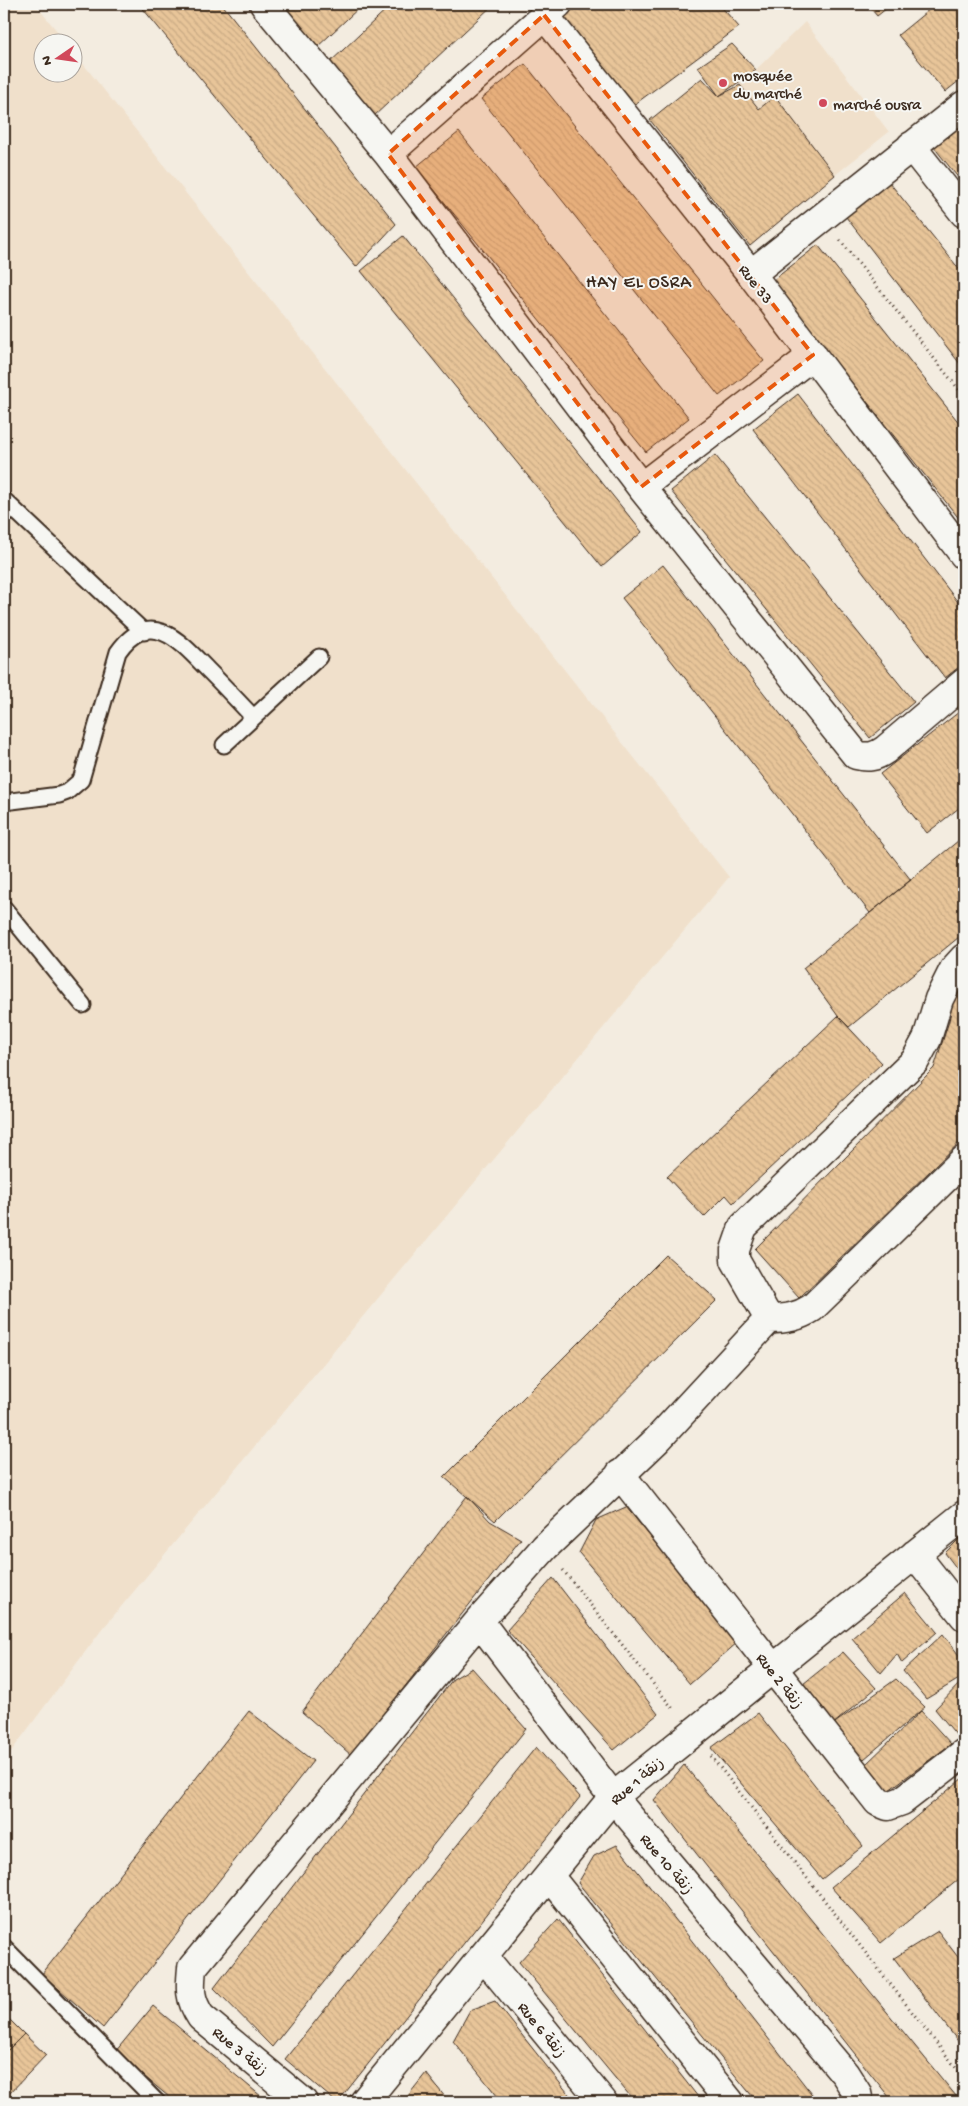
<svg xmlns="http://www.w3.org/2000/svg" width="968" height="2106" font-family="'Gochi Hand','Playpen Sans Arabic',sans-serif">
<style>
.built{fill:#f0e0cb}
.building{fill:url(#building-back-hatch);stroke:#3b2a1e}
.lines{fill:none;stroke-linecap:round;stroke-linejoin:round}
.lane-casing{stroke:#3b2a1e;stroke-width:19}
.street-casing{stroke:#3b2a1e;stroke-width:31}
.path{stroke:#3b2a1e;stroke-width:3;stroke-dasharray:1 4;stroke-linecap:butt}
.lane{stroke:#f6f6f2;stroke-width:15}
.street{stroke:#f6f6f2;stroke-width:28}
.marked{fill:#e8590c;fill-opacity:0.2;stroke:#e8590c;stroke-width:4;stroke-dasharray:10 6;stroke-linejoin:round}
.poi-dot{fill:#d1495b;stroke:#f6f6f2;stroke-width:2}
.labels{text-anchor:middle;stroke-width:4;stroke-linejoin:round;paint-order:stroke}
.poi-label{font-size:16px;fill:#3b2a1e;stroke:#f6f6f2;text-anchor:start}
.street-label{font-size:16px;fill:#3b2a1e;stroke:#f6f6f2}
.neighbourhood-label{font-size:18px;letter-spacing:1px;fill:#3b2a1e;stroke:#f6f6f2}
</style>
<defs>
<pattern id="building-back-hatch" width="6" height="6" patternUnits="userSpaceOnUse" patternTransform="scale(1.25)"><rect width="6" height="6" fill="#e8c599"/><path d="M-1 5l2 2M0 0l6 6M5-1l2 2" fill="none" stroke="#c8a983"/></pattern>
</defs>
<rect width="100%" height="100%" fill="#f3ece0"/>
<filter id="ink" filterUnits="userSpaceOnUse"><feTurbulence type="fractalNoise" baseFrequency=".02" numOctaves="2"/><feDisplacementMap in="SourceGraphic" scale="10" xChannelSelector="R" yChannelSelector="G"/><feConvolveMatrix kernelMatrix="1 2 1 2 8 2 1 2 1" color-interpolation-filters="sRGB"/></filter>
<g filter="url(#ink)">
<path class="built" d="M4,4h31l31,38h-24v30h30l1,-21 656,826 -629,755 -96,129z
M805,22l84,110 -54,43 -60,-79 -16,13 -19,-24z"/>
<path class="building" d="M139,4h83l174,220 -40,43z
M276,4h87l-48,45z
M392,4h102l-121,113 -45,-53z
M576,4h143l20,23 -108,80 -71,-88z
M867,4h25l-15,12z
M936,4h28v73l-19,15 -47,-57z
M732,44l24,26 -37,26 -21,-29z
M525,64l239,297 -45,35 -238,-297z
M702,78l17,18 21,-11 19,24 16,-13 60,79 -85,71 -100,-126z
M964,121v64l-31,-39z
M459,132l230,286 -43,34 -230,-285z
M885,177l79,98v94l-118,-152z
M403,236l239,296 -40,35 -241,-296z
M818,245l146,184v96l-192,-244z
M798,394l166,216v53l-19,15 -192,-249z
M715,455l199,247 -44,36 -199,-247z
M663,565l248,315 -41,33 -248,-315z
M964,708v96l-37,29 -47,-59z
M964,836v97l-115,94 -11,-11 -35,-48z
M964,975v163l-165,160 -44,-49 179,-181 15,-47 8,-45z
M838,1016l44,47 -149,140 -7,-8 -22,22 -37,-40z
M666,1255l51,45 -222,221 -51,-44z
M467,1496l23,25 31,18 -170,216 -49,-43z
M626,1507l112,135 -48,42 -111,-131 17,-33z
M964,1534v44l-19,-25z
M553,1578l105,136 -44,36 -107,-120z
M905,1593l32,39 -35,31 -5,-9 -16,19 -29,-35z
M943,1634l21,28v14l-38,23 -23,-28z
M843,1652l33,36 -44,37 -29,-41z
M472,1668l54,61 -254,318 -58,-59 239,-309z
M896,1679l29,28 -61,52 -32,-34z
M964,1679v54l-6,4 -23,-28z
M249,1711l64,50 -210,267 -61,-54z
M921,1711l30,33 -66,49 -20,-28z
M758,1713l105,133 -41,33 -111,-131z
M536,1747l44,50 -242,305h-2l-51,-43z
M684,1765l277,337h-68l-239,-302z
M964,1777v98l-83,68 -50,-56z
M617,1845l201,257h-61l-179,-219 16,-27z
M558,1919l144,183h-67l-116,-140z
M938,1931l26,34v84l-70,-91z
M495,2001l80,101h-73l-49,-61 17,-31z
M153,2006l115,96h-93l-60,-50z
M4,2014l20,20 -20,20z
M24,2034l22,21 -37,39 -5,-4v-36z
M426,2073l23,29h-46z"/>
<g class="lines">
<defs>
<path id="lane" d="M4,500l140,132
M224,745l95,-88
M4,802l55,-7 8,-3 14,-12 37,-128c32,-46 63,-10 90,18 15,15 30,31 45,47
M4,908l79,97
M4,1947l153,155"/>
<path id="street" d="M264,4l124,150 253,333 215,268c12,3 19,2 29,-5l79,-67
M544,15l207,259 213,281
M911,146l53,67
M388,154l170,-150
M751,274l213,-169
M641,487l172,-132
M769,1319c17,0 29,-2 43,-11l152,-148
M620,1474l258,328 10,4 14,-5 62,-48
M915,1554l49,62
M479,1621l134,176 232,277 12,19 2,9
M549,1876l181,226
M483,1956l120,146
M303,2102l-102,-85c-12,-18 -11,-29 -9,-49l287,-347 66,-74 112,-107 112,-121 -34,-59v-10l8,-23 172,-166 12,-22 12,-40 15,-30 10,-11
M364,2102l249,-305 351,-282"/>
</defs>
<use href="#lane" class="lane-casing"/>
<use href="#street" class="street-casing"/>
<path class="path" d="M840,240l124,156
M563,1570l111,140
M711,1756l253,322"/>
<use href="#lane" class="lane"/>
<use href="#street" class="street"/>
</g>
</g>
<path class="marked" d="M544,15l269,340 -172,132 -253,-333z"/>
<g class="poi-dot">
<circle cx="723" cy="83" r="5"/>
<circle cx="823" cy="103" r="5"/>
</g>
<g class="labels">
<g class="poi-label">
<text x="733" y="80">mosquée<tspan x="733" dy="18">du marché</tspan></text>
<text x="833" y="109">marché ousra</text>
</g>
<g class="street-label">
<text transform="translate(757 283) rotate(52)" y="6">Rue 33</text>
<text transform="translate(781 1680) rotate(52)" y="6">Rue 2 زنقة</text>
<text transform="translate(636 1780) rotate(-40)" y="6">Rue 1 زنقة</text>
<text transform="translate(668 1863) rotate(50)" y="6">Rue 10 زنقة</text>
<text transform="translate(543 2029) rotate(51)" y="6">Rue 6 زنقة</text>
<text transform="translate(241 2050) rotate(40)" y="6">Rue 3 زنقة</text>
</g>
<g class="neighbourhood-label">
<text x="639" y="287">HAY EL OSRA</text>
</g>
</g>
<rect width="968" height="2106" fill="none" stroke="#f6f6f2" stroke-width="20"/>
<rect x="10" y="10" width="948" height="2086" fill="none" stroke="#3b2a1e" stroke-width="2" filter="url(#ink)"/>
<g transform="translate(58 58) rotate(257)"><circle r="24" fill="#f6f6f2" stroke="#aba49d"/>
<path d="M0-4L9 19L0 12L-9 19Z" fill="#d1495b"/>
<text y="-8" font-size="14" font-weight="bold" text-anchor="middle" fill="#3b2a1e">N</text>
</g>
</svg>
